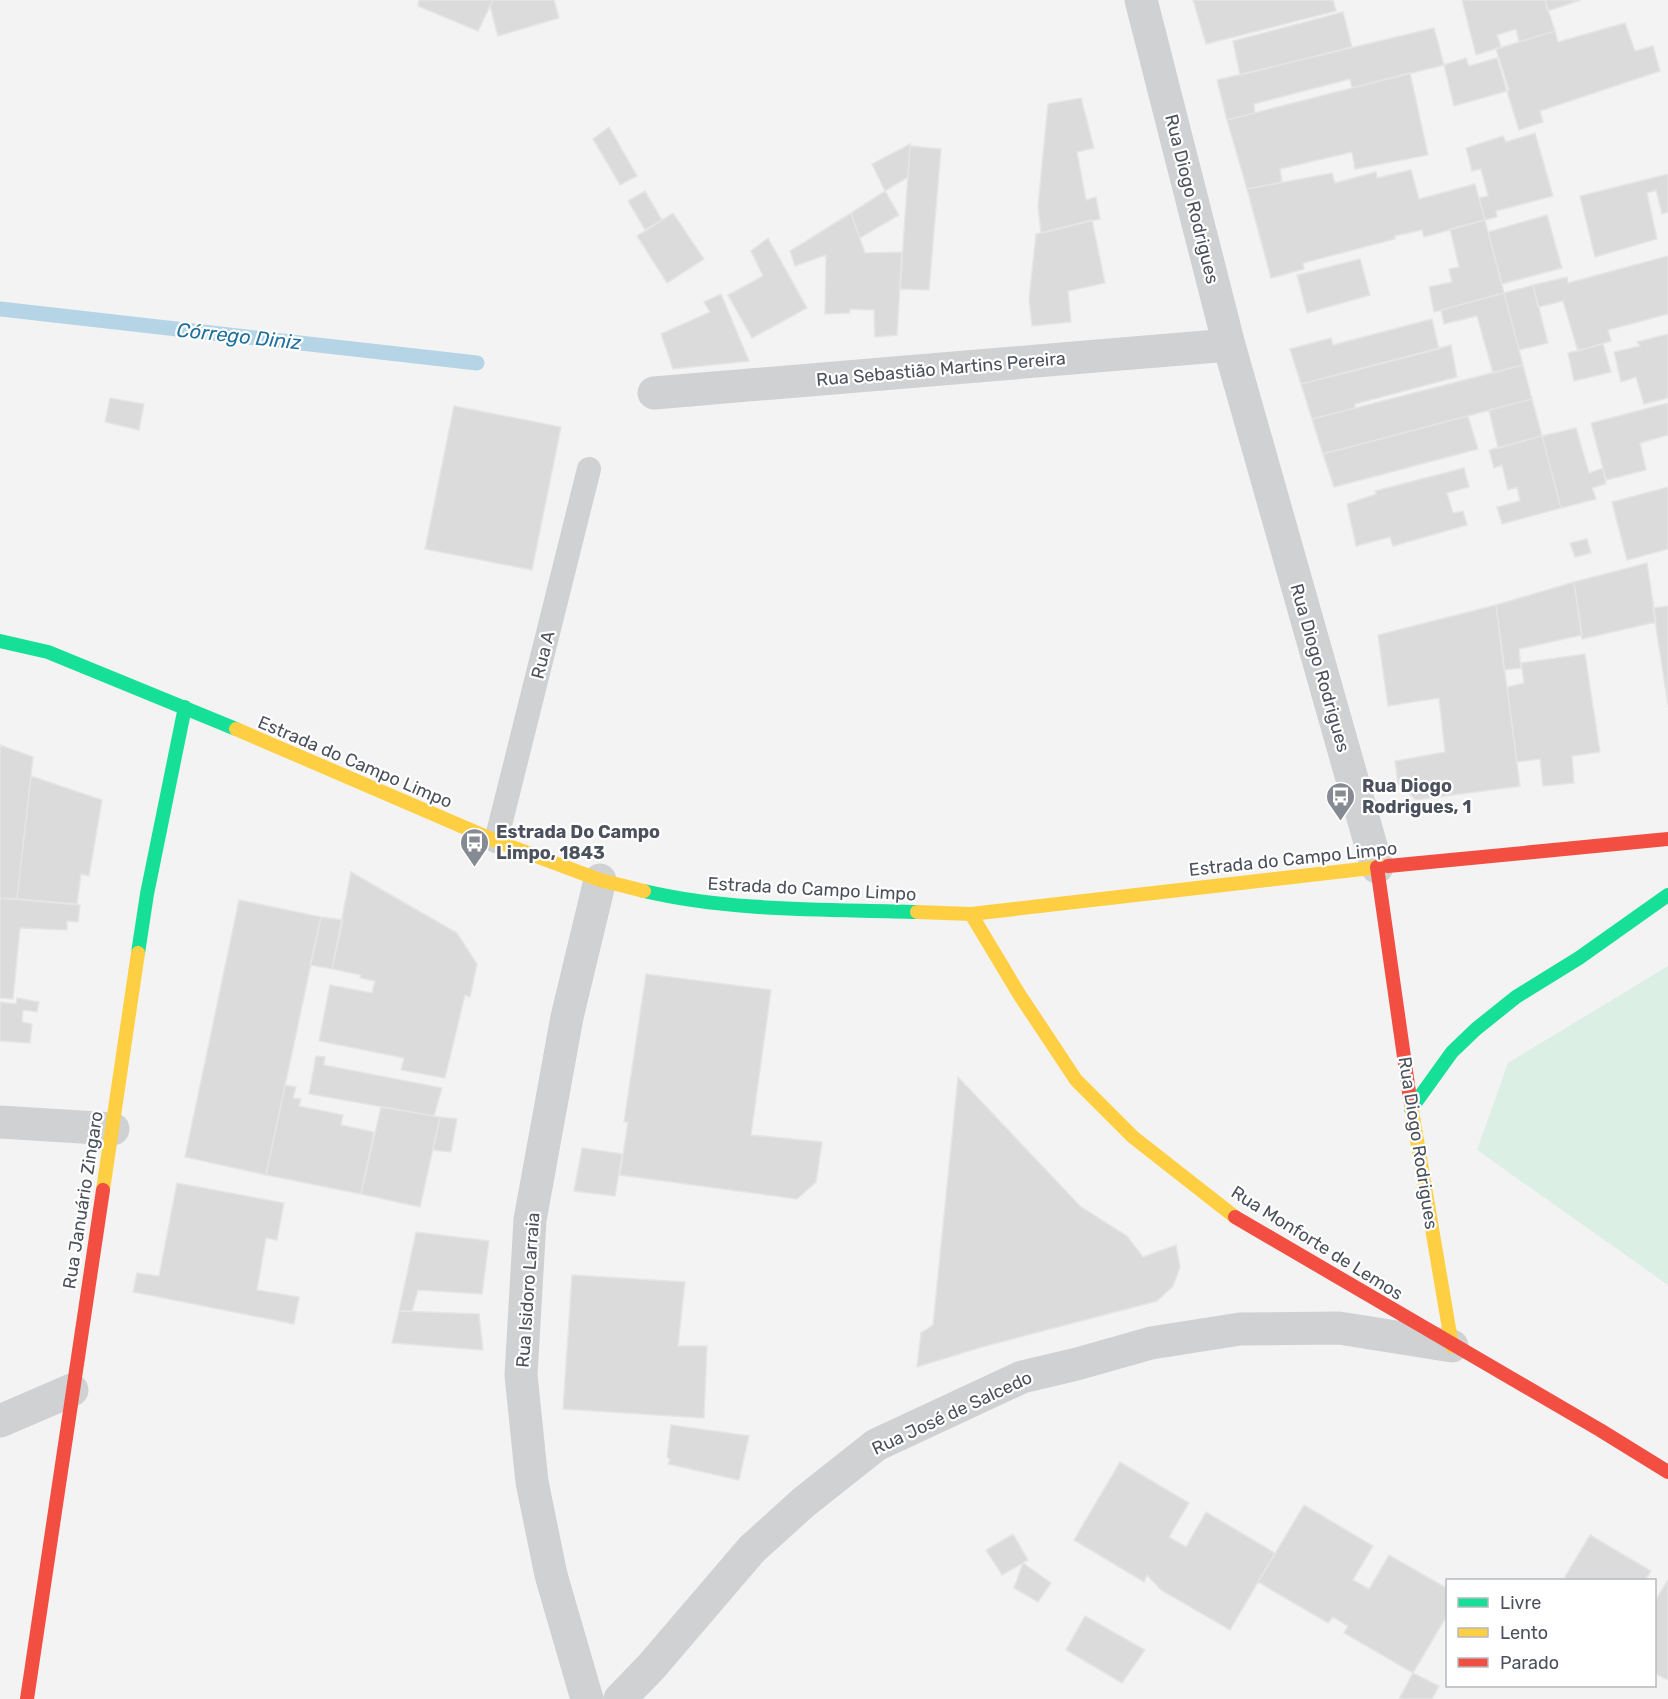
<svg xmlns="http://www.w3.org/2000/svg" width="1668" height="1699" font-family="Rubik,sans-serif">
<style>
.green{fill:#dbefe5}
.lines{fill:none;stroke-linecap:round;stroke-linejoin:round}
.stream{stroke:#b5d5e7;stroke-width:15}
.building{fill:#dbdbdc;stroke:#e5e5e5;stroke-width:1.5}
.lane{stroke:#cfd1d3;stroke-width:24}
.street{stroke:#cfd1d3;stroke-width:33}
.fast{stroke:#16e098;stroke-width:14}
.slow{stroke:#ffcf43;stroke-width:14}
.jam{stroke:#f24e42;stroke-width:14}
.labels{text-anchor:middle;stroke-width:4.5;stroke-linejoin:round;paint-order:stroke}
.street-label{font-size:18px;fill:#4c525d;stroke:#fff}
.poi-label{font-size:18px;font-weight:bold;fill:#4c525d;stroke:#fff;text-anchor:start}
.water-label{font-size:20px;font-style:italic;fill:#20709c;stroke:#fff}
</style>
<rect width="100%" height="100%" fill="#f3f3f3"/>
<path class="green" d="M1668,966v319l-191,-135 31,-87z"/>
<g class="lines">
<path class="stream" d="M0,309l477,54"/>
</g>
<path class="building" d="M419,0h74l-15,31 -60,-25z
M493,0h61l5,18 -61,18 -8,-30z
M1193,0h140l3,11 -130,33z
M1462,0h83l10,31 -36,11 -3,-13 -19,6 4,12 -25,8z
M1545,0h36l-33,11z
M1343,12l9,35 -112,28 -7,-34z
M1625,23l10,28 18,-5 7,25 -120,40 3,11 -24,8 -12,-39 2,-1 -13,-41 59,-18 3,11z
M1434,28l10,37 -92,23 -2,-9 -96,25 1,9 -28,7 -10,-40z
M1466,58l3,8 28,-8 10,33 -53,15 -10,-41z
M1410,73l18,82 -73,14 -3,-17 -72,17 2,13 -35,7 -20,-69z
M1081,98l13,50 -17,4 9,48 10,-3 4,22 -59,14 -3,-27 10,-102z
M609,127l28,49 -17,9 -27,-46z
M1535,133l18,63 -57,15 1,6 -12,3 -6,-22 9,-2 -7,-27 -9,2 -6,-23 37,-12 3,6z
M910,144l-2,33 -23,14 -13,-27z
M910,146l31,3 -12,141 -29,-1z
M1411,170l8,29 56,-15 10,36 -61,17 -2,-7 -27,6v3l-92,24 1,6 -33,9 -24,-89 85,-16 3,10 41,-11 1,6z
M1668,174v38l-6,2 -6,-24 -9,3 10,46 -62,18 -15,-61z
M645,191l17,29 -17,10 -17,-29z
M885,191l14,24 -39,23 -9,-25z
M673,213l31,46 -37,24 -30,-47z
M851,213l14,40 37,-1 -5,83 -22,2 -1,-27 -24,-1 -1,4 -24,1 1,-59 -31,11 -5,-15z
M1547,215l15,53 -60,16 -14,-52z
M1092,220l13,63 -37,8 3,31 -39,4 -3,-27 7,-65z
M1485,220l19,73 -70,19 -5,-25 23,-5 -3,-13 10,-2 -9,-38z
M768,238l39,70 -55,30 -24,-43 35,-19 -12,-25z
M1668,256v58l-60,16 3,11 -33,10 -15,-50 -25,6 -5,-22 34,-8 1,6z
M1360,259l10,36 -63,18 -10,-38z
M1533,285l15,58 -29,7 -15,-57z
M1504,293l19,72 -30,8 -16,-57 -33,8 -3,-14z
M721,294l28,67 -76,8 -12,-35 49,-22 -6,-10z
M1432,319l7,30 -138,35 -11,-35 41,-11 2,7z
M1668,334v64l-24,6 -8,-27 -15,5 -7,-30 26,-6 -3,-4z
M1603,344l8,28 -37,9 -6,-28z
M1451,345l6,32 -102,27v4l-43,11 -11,-35z
M1523,365l9,34 -209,55 -11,-35z
M110,398l34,6 -5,26 -34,-8z
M1532,399l10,37 -44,12 -9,-38z
M1668,403v32l-28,8 6,27 -40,10 -15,-57z
M454,406l107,21 -29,143 -107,-21z
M1468,416l10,33 -144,38 -11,-33z
M1576,428l13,45 14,-5 3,16 -14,4 4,11 -35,9 -19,-72z
M1542,436l19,72 -59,16 -5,-17 23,-6 -3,-14 -9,3 -6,-25 -8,3 -5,-18z
M1464,468l5,19 -22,6 6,20 10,-2 4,14 -74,21 -3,-9 -34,9 -9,-42 29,-10 -1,-3z
M1668,487v62l-41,11 -15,-58z
M1587,539l4,14 -16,4 -5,-14z
M1647,563l9,59 -74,17 -8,-57z
M1574,582l8,53 -63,14 2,19 -17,2 -8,-65z
M1496,605l24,181 -104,14 -18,-16 -3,-23 50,-9 -6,-54 -51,8 -10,-71z
M1668,606v99l-15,-97z
M1585,654l15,98 -28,4 2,27 -31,3 -3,-27 -23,3 -10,-75 17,-4 -3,-20z
M0,745l33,12 -16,142 -17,-1z
M31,776l71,24 -13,76 -8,-2 -4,30 -60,-5z
M351,872l106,61 20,31 -7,33 -5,-2 -20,83 -44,-8 3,-12 -85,-17 11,-56 42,8 3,-12 -15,-3 1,-3 -29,-6z
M0,898l80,7 -2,17 -11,-1v9l-47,-2 -7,71 -13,-1z
M239,900l82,17 -55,258 -81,-18z
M321,917l22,3 -11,49 -22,-4z
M646,974l125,16 -20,145 71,7 -6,40 -19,17 -177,-24 8,-53h-4z
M17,998l22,4 -2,10 -14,-2 -1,12 10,2 -2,19 -30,-2v-39l16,2z
M316,1056l9,1 -1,8 118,23 -8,28 -125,-22z
M958,1077l123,130 46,29 16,21 33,-12 4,22 -7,19 -16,15 -175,46 -65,20 4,-34 12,-8z
M285,1085l11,2 -3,11 8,1 -2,7 44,9 -2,10 33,7 -13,62 -95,-19z
M381,1107l59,10 -20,90 -59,-13z
M440,1117l17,2 -6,33 -18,-2z
M582,1148l40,6 -7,42 -41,-5z
M177,1183l107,20 -7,37 -11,-2 -9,52 42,7 -5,27 -161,-32 4,-19 22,3z
M416,1232l73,9 -7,53 -64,-4 -6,21h-13z
M572,1275l113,7 -7,64h29l-3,72 -141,-9z
M399,1311l80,3 4,36 -91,-7z
M671,1425l78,11 -10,44 -71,-16 2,-5 -3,-2z
M1120,1462l69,41 -20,34 17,10 20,-35 69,41 -45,77 -69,-40 -14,-15 -3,7 -70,-42z
M1304,1505l69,41 -20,34 16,9 20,-34 59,34v25l-35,59 -69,-40 4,-7 -15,-9 -5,6 -70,-41z
M1013,1534l15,26 -26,15 -16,-25z
M1590,1535l61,36 -6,9h-82z
M1023,1563l28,20 -13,19 -24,-14z
M1667,1581h1v99l-14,-7v-70z
M1085,1616l60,34 -23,33 -56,-33z
M1413,1673l26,13 -7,13h-33z"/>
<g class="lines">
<path class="lane" d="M496,841l93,-372"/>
<path class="street" d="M1141,0l88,345 148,522
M654,393l575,-48
M0,1122l113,7
M0,1421l72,-31
M587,1699l-36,-124 -19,-93 -11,-107 9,-155 37,-203 33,-137
M620,1699l31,-32 101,-118 52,-47 72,-57 146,-68 55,-13 74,-21 89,-14 99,-1 113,18"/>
<path class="fast" d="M0,641l48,11 188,77
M644,891c89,21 183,18 273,21
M138,953l9,-59 38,-187
M1411,1109l41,-57 24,-23 40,-32 63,-39 89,-63"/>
<path class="slow" d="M236,729l260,112 104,39 44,11
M917,912l54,2 417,-48
M971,914l48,80 57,86 57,57 102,80
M1410,1099l42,247
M103,1190l35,-237"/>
<path class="jam" d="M1388,866l280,-27
M1377,867l33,232
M1235,1217l365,213 68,42
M27,1699l76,-509"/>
</g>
<defs>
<symbol id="bus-pin" viewBox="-11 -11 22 30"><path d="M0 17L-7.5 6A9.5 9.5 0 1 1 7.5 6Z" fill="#868a92" stroke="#fff"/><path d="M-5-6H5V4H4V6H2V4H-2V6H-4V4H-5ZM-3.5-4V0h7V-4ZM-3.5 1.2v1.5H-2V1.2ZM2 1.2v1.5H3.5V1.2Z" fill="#fff"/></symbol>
</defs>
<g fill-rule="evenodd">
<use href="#bus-pin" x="1324" y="780" width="33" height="45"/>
<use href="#bus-pin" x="458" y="826" width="33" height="45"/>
</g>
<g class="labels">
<g class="street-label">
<text transform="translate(1192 199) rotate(76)" y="6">Rua Diogo Rodrigues</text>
<text transform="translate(941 369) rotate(-5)" y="6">Rua Sebastião Martins Pereira</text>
<text transform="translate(543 655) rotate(-76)" y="6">Rua A</text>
<text transform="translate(1320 668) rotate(74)" y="6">Rua Diogo Rodrigues</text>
<text transform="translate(355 762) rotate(23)" y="6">Estrada do Campo Limpo</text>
<text transform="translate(1293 859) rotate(-6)" y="6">Estrada do Campo Limpo</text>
<text transform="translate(812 889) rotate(3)" y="6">Estrada do Campo Limpo</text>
<text transform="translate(1418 1143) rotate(81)" y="6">Rua Diogo Rodrigues</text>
<text transform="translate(83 1200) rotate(-81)" y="6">Rua Januário Zingaro</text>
<text transform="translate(1317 1243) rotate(32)" y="6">Rua Monforte de Lemos</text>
<text transform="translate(528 1290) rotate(-86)" y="6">Rua Isidoro Larraia</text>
<text transform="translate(952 1413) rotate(-25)" y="6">Rua José de Salcedo</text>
</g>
<g class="poi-label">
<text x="1362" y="792">Rua Diogo<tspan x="1362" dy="21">Rodrigues, 1</tspan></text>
<text x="496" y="838">Estrada Do Campo<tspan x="496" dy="21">Limpo, 1843</tspan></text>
</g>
<g class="water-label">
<text transform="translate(239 336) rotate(6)" y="7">Córrego Diniz</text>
</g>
</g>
<rect x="1446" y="1579" width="210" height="108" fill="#ffffff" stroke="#b7babe" stroke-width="1.5"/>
<rect x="1458" y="1598" width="30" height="9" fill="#16e098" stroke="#b7babe" stroke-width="1.5"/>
<text x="1500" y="1609" font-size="18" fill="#4c525d">Livre</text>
<rect x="1458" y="1628" width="30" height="9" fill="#ffcf43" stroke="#b7babe" stroke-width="1.5"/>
<text x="1500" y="1639" font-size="18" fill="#4c525d">Lento</text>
<rect x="1458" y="1658" width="30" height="9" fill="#f24e42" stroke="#b7babe" stroke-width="1.5"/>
<text x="1500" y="1669" font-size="18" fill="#4c525d">Parado</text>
</svg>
